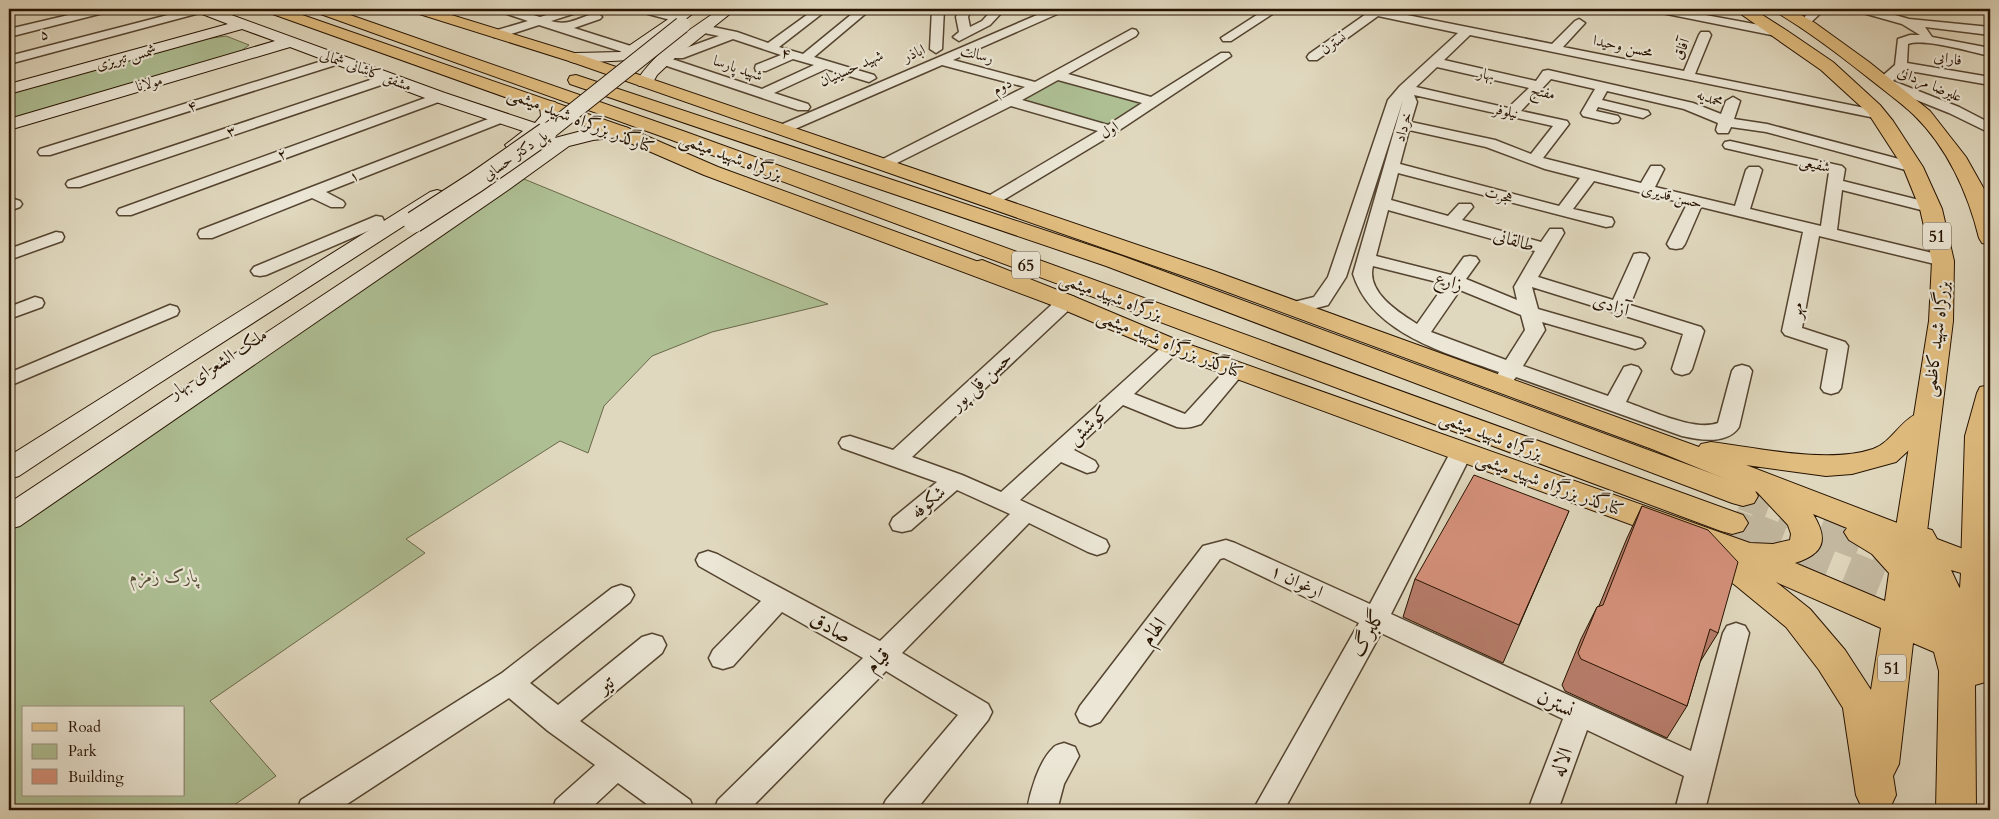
<svg xmlns="http://www.w3.org/2000/svg" width="1999" height="819" font-family="Cardo,Amiri,serif">
<style>
.green{fill:#aebf94;stroke:#6a694a;fill-rule:evenodd}
.lines{fill:none;stroke-linecap:round;stroke-linejoin:round}
.highway-tunnel-far1{stroke:#c4baa2;stroke-width:28;stroke-dasharray:28 14;stroke-linecap:butt}
.highway-tunnel{stroke:#c4baa2;stroke-width:36;stroke-dasharray:36 18;stroke-linecap:butt}
.street-casing{stroke:#544430;stroke-width:3}
.secondary-casing{stroke:#261300;stroke-width:2}
.primary-casing{stroke:#261300;stroke-width:2}
.highway-casing{stroke:#261300;stroke-width:2}
.street{fill:#ebe6d5;fill-rule:evenodd}
.secondary{fill:#ebe6d5;fill-rule:evenodd}
.primary{fill:#e0bc7f;fill-rule:evenodd}
.highway{fill:#e0bc7f;fill-rule:evenodd}
.secondary-bridge-far1-casing{stroke:#261300;stroke-width:18;stroke-linecap:butt}
.secondary-bridge-casing{stroke:#261300;stroke-width:23;stroke-linecap:butt}
.secondary-bridge-far1{stroke:#ebe6d5;stroke-width:16}
.secondary-bridge{stroke:#ebe6d5;stroke-width:21}
.wall{fill:#b67c69;stroke:#261300}
.shaded-wall{fill:#946555;stroke:#261300}
.building{fill:#d4907a;stroke:#261300}
.labels{text-anchor:middle;stroke-width:4.5;stroke-linejoin:round;paint-order:stroke}
.far-street-label{font-size:15px;fill:#261300;stroke:#ebe6d5}
.shield{fill:#ebe6d5;stroke:#615240;stroke-width:1}
.shield-label{font-size:16px;font-weight:bold;fill:#261300}
.street-label{font-size:18px;fill:#261300;stroke:#ebe6d5}
.park-label{font-size:18px;font-style:italic;fill:#564f34;stroke:#ebe6d5}
.near-street-label{font-size:21px;fill:#261300;stroke:#ebe6d5}
</style>
<rect width="100%" height="100%" fill="#e0d8be"/>
<filter id="stains"><feTurbulence type="fractalNoise" baseFrequency=".004" numOctaves="4"/><feColorMatrix values="0 0 0 0 .2 0 0 0 0 .09 0 0 0 0 .02 0 0 0 .5 -.17"/></filter>
<radialGradient id="worn" r=".72"><stop offset=".6" stop-color="#630" stop-opacity="0"/><stop offset="1" stop-color="#630" stop-opacity=".3"/></radialGradient>
<path class="green" d="M226,36l23,9 -9,7 -231,67v-26l196,-54z
M1059,78l85,25 -36,22 -88,-26z
M524,179l304,125 -116,28 -60,24 -48,50 -16,47 -28,-12 -154,98 19,14 -215,148 66,75 -49,34h-218v-285zM24,708h160v87h-160z"/>
<g class="lines">
<path class="highway-tunnel-far1" d="M1743,496l88,34
M1732,523l18,7"/>
<path class="highway-tunnel" d="M1747,529l243,97
M1827,529l55,21
M1919,564l71,28"/>
<defs>
<path id="street" d="M9,9h12l-2,2 -10,2z
M94,9h19l-2,2 -102,26v-8z
M191,9h18l-2,2 -198,53v-8z
M496,9h17l27,8 27,-8h17l-2,2 -31,10c22,7 33,-10 49,-6l2,2 -2,2 -26,9 63,20 2,3 -2,3h-8l-90,-29 -37,12h-8l-2,-3 2,-3 34,-10 -30,-10z
M635,9h18l29,8 2,2 -6,3 -41,-11z
M815,9h13l-49,38 24,7 55,-45h13l-57,48 60,18 2,3 -7,4 -43,-13 -52,24 34,11 2,3 -2,3h-10l-140,-47 -2,-3 6,-4 4,1 96,32 52,-24 -21,-6 -27,12h-10l-1,-3 1,-3 25,-10 -48,-16 -50,19h-8l-2,-3 2,-3 44,-16 -20,-4 -2,-3 2,-3 4,-1 34,7 31,11z
M932,9h12l-2,40 -6,4 -6,-4z
M959,9h12l-3,8 2,10 12,-6 11,-12h12l-15,16 -31,16 -6,-4 6,-5 -3,-15z
M1051,9h15l-2,2 -111,49 82,22 97,-53 4,1 2,3 -2,3 -68,38 83,23 70,-44h8l2,3 -116,77 -118,71h-12l-2,-3 2,-3 113,-67 -87,-25 -122,61h-10l-3,-3 3,-3 146,-74 -83,-22 -154,67h-10l-2,-3 2,-3zM1058,80l84,23 -34,22 -86,-25z
M1266,9h14l-49,32h-8l-2,-3z
M1353,9h24l175,35 23,-23 4,-2 6,4 -22,24 121,24 15,-36 2,-3h8l2,3 -16,39 185,37 7,4 -7,4 -410,-84 -26,25 92,21 7,-10 5,-1 145,33 28,11 5,-13 7,-4 7,4 -6,18 33,5 151,40 3,3 -3,3 -5,2 -147,-40 -35,-5 -3,6h-10l-2,-3 2,-7 -34,-14 -77,-18 -5,9 46,11 2,3 -7,4 -45,-11 -2,4 22,5 2,3 -2,3 -5,1 -30,-7 -2,-3 14,-24 -44,-10 -30,32 46,10 2,3 -26,34 98,25 10,-17h10l3,3 -9,18 80,19 11,-36 3,-3h10l3,3 -12,39 71,17 8,-54 -104,-24 -2,-3 2,-3 5,-1 112,25 3,3 -2,12 92,23 2,3 -2,3 -6,2 -87,-22 -5,40 112,27 3,4 -3,4 -6,1 -124,-30 -17,92 43,14 3,4 -7,42 -3,4 -7,2 -7,-2 -3,-4 7,-39 -43,-14 -3,-4 21,-99 -102,-25 -16,37 -3,4 -6,1 -6,-1 -3,-4 20,-40 -93,-23 -21,28 39,9 2,4 -2,4 -6,1 -208,-54 -7,27 57,16 11,-12h12l2,3 -11,13 79,22 9,-13h12l2,4 -26,44 75,23 21,-46 6,-1 6,1 3,4 -19,47 71,22 3,4 -12,38 -3,4 -7,2 -7,-2 -3,-4 11,-35 -151,-47 6,22 104,30 3,4 -3,4 -7,2 -93,-27 3,8 -22,36 85,30 16,-29 7,-2 7,2 3,4 -15,31c24,8 69,30 92,21l14,-52 3,-4 7,-2 7,2 3,4 -13,56c-12,18 -39,13 -57,9l-166,-59 -5,7 -7,2 -7,-2 -3,-4 5,-8c-53,-19 -127,-38 -146,-98l50,-174 -57,177 -18,28 -35,9 -7,-2 -2,-4 2,-4 28,-7 14,-20 60,-177 12,-14 58,-53 -80,-17 -61,44h-8l-2,-3 2,-3 57,-40 -11,-3zM1437,67l92,21 -21,20 -92,-21zM1414,95l139,31 -22,28 -36,-14 -84,-18 6,-20zM1409,130l77,17 59,22 35,9 -21,28 -159,-42zM1388,210l147,41 -21,36 3,13 -51,-21 13,-18 -3,-4 -6,-1 -6,1 -13,18 -75,-19zM1373,266l72,18 -28,40c-19,-12 -51,-32 -44,-58zM1460,290l61,25 4,15 -19,30 -75,-28z
M1651,9h22l108,20 6,4 -6,4 -124,-25z
M1813,9h8l2,2 -15,14h-8l-2,-2z
M1862,9h12l35,10 81,8v8l-65,-8 7,10 58,11v8c-19,-4 -65,-18 -82,-12l-1,19 83,14v8l-86,-15 -11,11 66,26 31,16v10l-41,-20 -70,-28 -2,-3 2,-3 16,-14 3,-26 12,-4h10l-18,-11 -39,-11z
M338,56l4,1 2,3 -2,3 -292,92h-10l-2,-3 2,-3z
M388,74l7,4 -2,3 -313,106h-12l-2,-3 2,-3z
M439,93l5,1 2,3 -2,3 -313,115h-12l-2,-3 2,-3z
M501,114l5,1 2,3 -2,3 -180,71 17,9 2,3 -2,3h-12l-19,-9 -100,40h-12l-2,-4 2,-4z
M14,199l6,2 2,3 -2,3 -11,4v-11z
M376,216l6,1 2,4 -2,4 -116,50 -6,1 -6,-1 -3,-4 3,-4z
M56,232l6,1 2,4 -2,4 -53,19v-11z
M1066,296l7,2 2,4 -2,4 -161,151 50,18 39,17 165,-149 7,-2 7,2 3,4 -49,47 51,20 44,-48 7,-2 7,2 3,4 -45,54c-9,3 -15,5 -24,3l-54,-22 -49,45 21,11 3,5 -3,5 -8,2 -26,-11 -41,38 86,40 3,6 -3,6 -9,3 -9,-3 -59,-29 -127,130 86,51 4,8 -4,8 -72,90h-35l5,-10 72,-85 -72,-44 -137,139h-35l4,-10 145,-142 -81,-46 -49,54 -10,3 -10,-3 -4,-8 4,-8 48,-49 -62,-35 -3,-6 3,-6 9,-3 9,3 163,87 130,-127 -53,-24 -46,40 -9,2 -9,-2 -3,-6 3,-6 44,-36 -95,-34 -3,-5 3,-5 8,-2 43,14 166,-152z
M35,297l7,2 2,4 -2,4 -33,12v-12z
M170,305l7,2 2,4 -2,4 -168,71v-13z
M1461,446l8,2 3,5 -81,161 300,137 32,-118 4,-7 9,-3 9,3 4,7 -44,177h-30l9,-34 -97,-46 -29,80h-30l35,-91 -182,-86 -97,177h-31l106,-187 -135,-65 -4,1 -120,163 -10,4 -10,-4 -4,-8 4,-8 123,-160 23,-6 9,3 135,61 80,-151 3,-5z
M621,585l9,3 4,7 -4,7 -100,81 28,22 84,-68 10,-3 10,3 4,8 -4,8 -82,68 110,79 4,10h-39l-37,-27 -29,27h-37l4,-10 39,-35 -47,-34 -39,-33 -171,112h-41l4,-10 201,-127 110,-85z
M1064,743l11,4 4,9 -15,28 -7,26h-30c3,-18 12,-49 26,-62 2,-3 8,-4 11,-5z"/>
<path id="secondary" d="M195,9h20l230,84 90,30 6,-7 -1,-10 3,-4 6,-1 6,1 3,4 1,10c-10,15 -31,38 -51,33l-3,-4 18,-14 -90,-30 -143,-54 -281,83v-11l266,-78 -33,-12 -233,65v-10l219,-60 -31,-12z
M683,9h16l-69,51 -55,3 -6,-2 -2,-3 2,-3 6,-2 45,-1z
M720,9h16l-60,48 -19,18 -6,11h-12l-3,-4c20,-32 54,-52 84,-73z
M621,126l7,2 2,4 -2,4 -35,4 -24,6 -61,44 -488,336 -11,3v-26l485,-321 61,-44 38,-10z
M437,190l7,2 3,4 -3,4 -289,186 -136,90 -10,3v-23l421,-264z"/>
<path id="primary" d="M265,9h20l343,119 90,39 357,130 107,45 568,201 23,1 17,-4 1,-6 -3,-9 -31,-33 -105,-43 -457,-169 -626,-219 -156,-49 -2,-3h21l149,46 630,215 488,177 2,-3 10,-2c48,6 117,22 162,7 24,-8 32,-44 63,-36l4,6 -4,6 -40,37 -44,12 -26,2 -80,-11 167,64 8,-2 11,3 5,9 53,20v119l-1,3 -14,4 1,125h-40l3,-139 -5,-19 -21,-9 -14,121 -6,12 3,19 -6,13c-10,3 -18,3 -28,0l-6,-13 -13,-87 -24,-38 -33,-43 -51,-42 -33,-22 -5,-8 3,-5 -536,-198 -107,-45 -353,-132 -90,-39 -347,-124zM1813,514l34,14 -3,4 5,8 23,14 17,19 -4,28 -90,-38c29,-9 34,-23 18,-49zM1951,570l10,3 -1,15 -1,-1zM1776,582l105,46 -10,62 -26,-40 -35,-41z"/>
<path id="highway" d="M313,9h20l350,122 1060,384 5,8 -5,8 -11,3 -11,-3 -1052,-392 -354,-127z
M1736,9h17l33,21 47,32 47,43 13,16 30,46 19,42 12,52 -1,60 -27,219 -5,8 -11,3 -11,-3 -5,-8 35,-219 3,-60 -12,-52 -17,-42 -35,-54 -47,-43 -83,-58z
M1774,9h17l24,14 54,39 61,49 36,46 18,32 6,15v41l-8,-2 -3,-5c-11,-45 -32,-91 -65,-123 -15,-14 -32,-26 -48,-39 -29,-23 -58,-45 -90,-64z
M576,75l546,181 632,233 4,7 -4,7 -11,3 -11,-3 -626,-237 -536,-182 -2,-4 2,-4z
M982,260l93,37 3,5 -3,5 -9,2 -9,-2 -83,-35 -3,-5 3,-5z
M1990,385v187l-1,3 -12,4 -12,-4 -4,-8 4,-131 12,-43 3,-6z"/>
</defs>
<use href="#street" class="street-casing"/>
<use href="#secondary" class="secondary-casing"/>
<use href="#primary" class="primary-casing"/>
<use href="#highway" class="highway-casing"/>
<use href="#street" class="street"/>
<use href="#secondary" class="secondary"/>
<use href="#primary" class="primary"/>
<use href="#highway" class="highway"/>
<defs>
<path id="secondary-bridge-far1" d="M545,134l137,-109"/>
<path id="secondary-bridge" d="M414,222l62,-40 70,-49"/>
</defs>
<use href="#secondary-bridge-far1" class="secondary-bridge-far1-casing"/>
<use href="#secondary-bridge" class="secondary-bridge-casing"/>
<use href="#secondary-bridge-far1" class="secondary-bridge-far1"/>
<use href="#secondary-bridge" class="secondary-bridge"/>
</g>
<path class="wall" d="M659,9h21l-6,4z
M1642,506l76,127 -18,29 -13,44 -20,32 -102,-47 -3,-6 19,-46 16,-32 2,-1 28,-68z
M1569,511l-66,152 -100,-46 12,-38z"/>
<path class="shaded-wall" d="M673,9h7l-6,4z"/>
<path class="building" d="M1474,475l95,36 -50,114 -104,-46z
M1642,506l66,24 30,32 -20,71 -8,-4 -23,77 -106,-47 -3,-6 19,-46 6,-2z"/>
<g class="labels">
<g class="far-street-label">
<text transform="translate(44 34) rotate(-15)" y="5">۵</text>
<text transform="translate(1333 43) rotate(-35)" y="5">نسترن</text>
<text transform="translate(1623 46) rotate(12)" y="5">محسن وحیدا</text>
<text transform="translate(1681 49) rotate(-67)" y="5">آفاق</text>
<text transform="translate(786 53) rotate(17)" y="5">۴</text>
<text transform="translate(914 53) rotate(-24)" y="5">اباذر</text>
<text transform="translate(977 54) rotate(15)" y="5">رسالت</text>
<text transform="translate(126 57) rotate(-15)" y="5">شمس تبریزی</text>
<text transform="translate(1948 58) rotate(9)" y="5">فارابی</text>
<text transform="translate(738 68) rotate(19)" y="5">شهید پارسا</text>
<text transform="translate(851 68) rotate(-24)" y="5">شهید حسینیان</text>
<text transform="translate(366 70) rotate(20)" y="5">مشفق کاشانی شمالی</text>
<text transform="translate(1486 74) rotate(13)" y="5">بهار</text>
<text transform="translate(149 83) rotate(-16)" y="5">مولانا</text>
<text transform="translate(1930 84) rotate(23)" y="5">علیرضا مردانی</text>
<text transform="translate(1002 86) rotate(-28)" y="5">دوم</text>
<text transform="translate(1543 92) rotate(12)" y="5">مفتح</text>
<text transform="translate(1710 98) rotate(21)" y="5">محمدیه</text>
<text transform="translate(192 106) rotate(-18)" y="5">۴</text>
<text transform="translate(1506 111) rotate(13)" y="5">نیلوفر</text>
<text transform="translate(1403 127) rotate(-74)" y="5">خرداد</text>
<text transform="translate(1109 130) rotate(-32)" y="5">اول</text>
<text transform="translate(231 131) rotate(-19)" y="5">۳</text>
<text transform="translate(282 154) rotate(-20)" y="5">۲</text>
<text transform="translate(515 155) rotate(-35)" y="5">پل دکتر حسابی</text>
<text transform="translate(1815 164) rotate(13)" y="5">شفیعی</text>
<text transform="translate(354 176) rotate(-22)" y="5">۱</text>
<text transform="translate(1499 195) rotate(15)" y="5">هجرت</text>
<text transform="translate(1672 196) rotate(14)" y="5">حسن قدیری</text>
</g>
<g class="shield">
<rect x="1923" y="222.5" width="28" height="27" rx="4"/>
<rect x="1012" y="251.5" width="28" height="27" rx="4"/>
<rect x="1878" y="654.5" width="28" height="27" rx="4"/>
</g>
<g class="shield-label">
<text x="1937" y="242">51</text>
<text x="1026" y="271">65</text>
<text x="1892" y="674">51</text>
</g>
<g class="street-label">
<text transform="translate(581 120) rotate(21)" y="6">کنارگذر بزرگراه شهید میثمی</text>
<text transform="translate(731 156) rotate(20)" y="6">بزرگراه شهید میثمی</text>
<text transform="translate(1514 240) rotate(16)" y="6">طالقانی</text>
<text transform="translate(1449 281) rotate(17)" y="6">زارع</text>
<text transform="translate(1111 296) rotate(20)" y="6">بزرگراه شهید میثمی</text>
<text transform="translate(1611 305) rotate(17)" y="6">آزادی</text>
<text transform="translate(1796 310) rotate(-79)" y="6">مهر</text>
<text transform="translate(1936 339) rotate(-83)" y="6">بزرگراه شهید کاظمی</text>
<text transform="translate(1170 344) rotate(22)" y="6">کنارگذر بزرگراه شهید میثمی</text>
<text transform="translate(218 363) rotate(-33)" y="6">ملک الشعرای بهار</text>
<text transform="translate(981 381) rotate(-43)" y="6">حسن قلی پور</text>
<text transform="translate(1088 425) rotate(-42)" y="6">کوشش</text>
<text transform="translate(1491 435) rotate(20)" y="6">بزرگراه شهید میثمی</text>
<text transform="translate(1550 484) rotate(20)" y="6">کنارگذر بزرگراه شهید میثمی</text>
<text transform="translate(928 502) rotate(-41)" y="6">شکوفه</text>
<text transform="translate(1297 581) rotate(25)" y="6">ارغوان ۱</text>
</g>
<g class="park-label">
<text x="164" y="582">پارک زمزم</text>
</g>
<g class="near-street-label">
<text transform="translate(831 627) rotate(29)" y="7">صادق</text>
<text transform="translate(1153 631) rotate(-53)" y="7">الهام</text>
<text transform="translate(1367 633) rotate(-61)" y="7">گلبرگ</text>
<text transform="translate(877 660) rotate(-45)" y="7">قیام</text>
<text transform="translate(605 684) rotate(-40)" y="7">تیر</text>
<text transform="translate(1556 703) rotate(25)" y="7">نسترن</text>
<text transform="translate(1561 762) rotate(-69)" y="7">الاله</text>
</g>
</g>
<rect width="1999" height="819" fill="none" stroke="#e0d8be" stroke-width="30"/>
<rect x="10" y="10" width="1979" height="799" fill="none" stroke="#261300" stroke-width="2.5"/>
<rect x="15" y="15" width="1969" height="789" fill="none" stroke="#261300"/>
<rect x="22" y="706" width="162" height="90" fill="#ebe6d5" stroke="#9c9280"/>
<rect x="32" y="723" width="25" height="8" fill="#e0bc7f" stroke="#9c9280"/>
<text x="68" y="732" font-size="15" fill="#261300">Road</text>
<rect x="32" y="744" width="25" height="15" fill="#aebf94" stroke="#9c9280"/>
<text x="68" y="756" font-size="15" fill="#261300">Park</text>
<rect x="32" y="769" width="25" height="15" fill="#d4907a" stroke="#9c9280"/>
<text x="68" y="782" font-size="15" fill="#261300">Building</text>
<rect width="100%" height="100%" filter="url(#stains)"/>
<rect width="100%" height="100%" fill="url(#worn)"/>
</svg>
